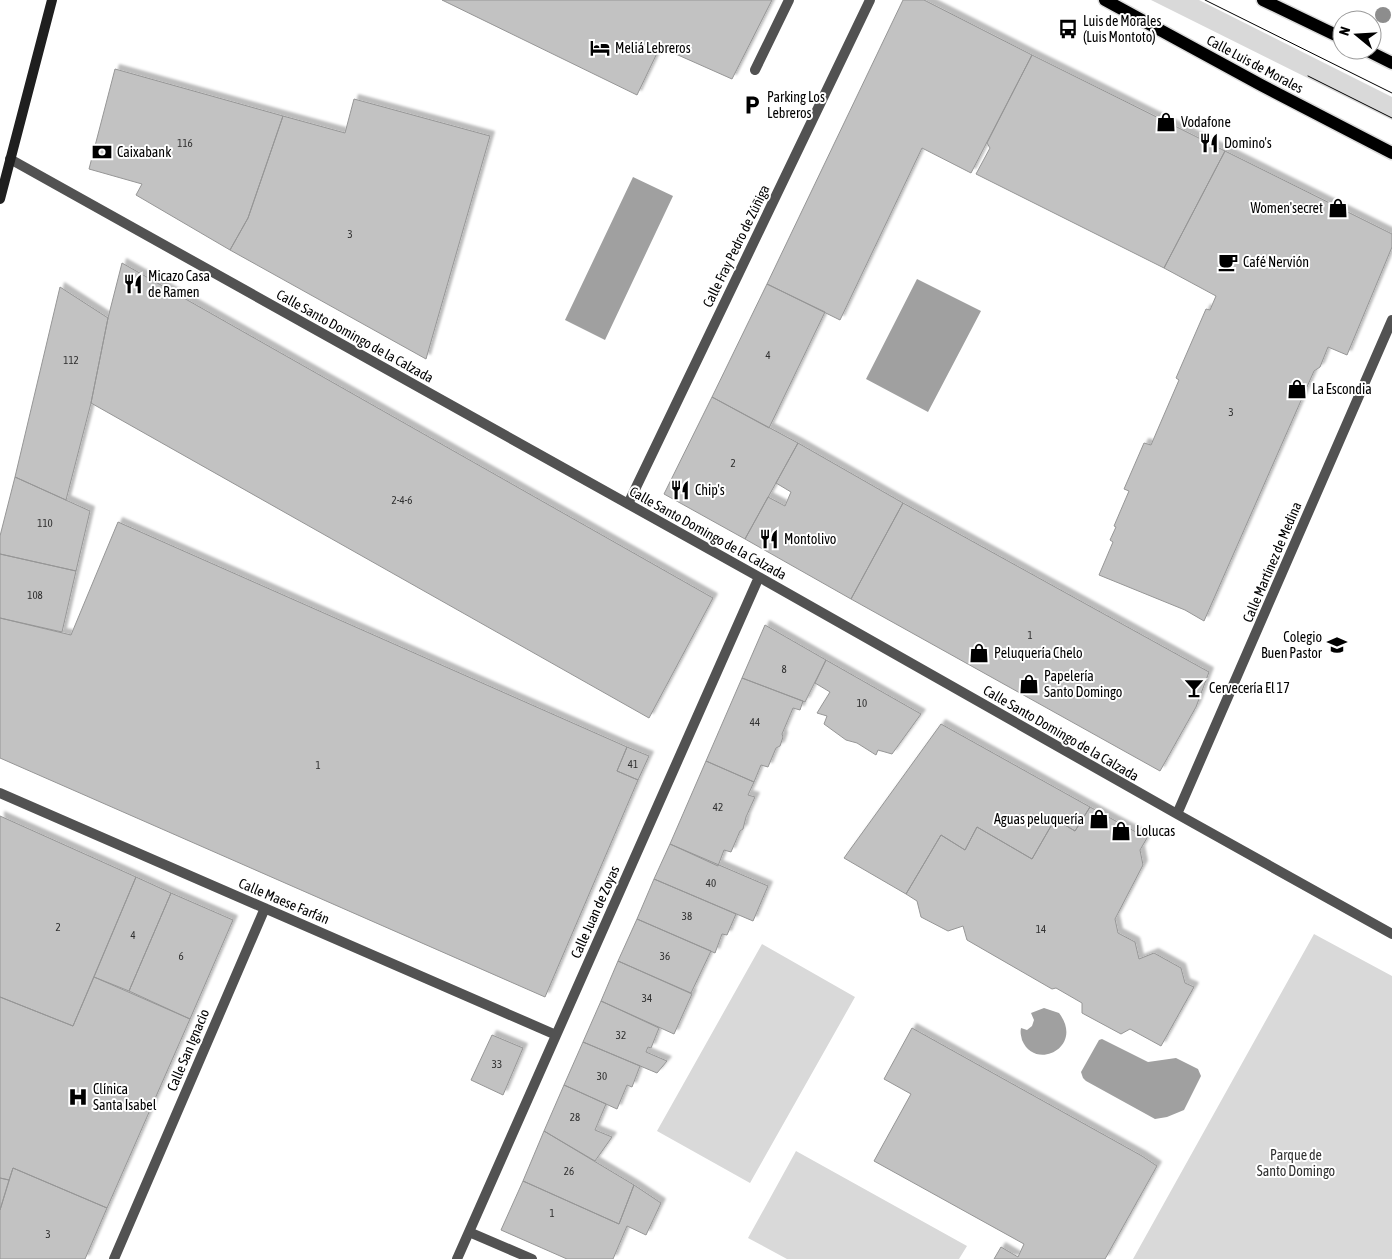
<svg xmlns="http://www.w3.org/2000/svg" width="1392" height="1259" font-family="'Asap Condensed',sans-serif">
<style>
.green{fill:#d9d9d9}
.water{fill:#a0a0a0}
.building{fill:#c2c2c2;stroke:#969696;filter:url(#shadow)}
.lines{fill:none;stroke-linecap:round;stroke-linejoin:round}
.primary-casing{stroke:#dbdbdb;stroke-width:15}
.service{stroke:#525252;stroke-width:10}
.minor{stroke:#525252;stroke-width:10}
.secondary{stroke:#1f1f1f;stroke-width:10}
.primary{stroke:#000;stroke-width:12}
.tram{stroke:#000;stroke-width:1}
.tree{fill:#8d8d8d}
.labels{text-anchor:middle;stroke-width:4;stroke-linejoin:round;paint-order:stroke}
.number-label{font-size:11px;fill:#303030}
.poi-label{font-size:14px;fill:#000;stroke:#fff;text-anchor:start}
.street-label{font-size:14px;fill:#000;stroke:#fff}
.park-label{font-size:14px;fill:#303030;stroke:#fff}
</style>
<defs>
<filter id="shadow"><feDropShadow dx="4.5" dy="-4.5" stdDeviation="1" flood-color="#0004"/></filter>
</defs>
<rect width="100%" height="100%" fill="#fff"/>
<path class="green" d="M1151,0h48l193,97v23z
M1314,934l78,42v283h-259z
M762,944l93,53 -105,186 -93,-52z
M796,1151l171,95 -8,13h-172l-39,-21z"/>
<path class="water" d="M633,177l40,19 -68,144 -40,-20z
M917,279l64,32 -53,101 -62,-33z
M1044,1008l15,5c26,34 -24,59 -37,27 -1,-5 -2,-7 -1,-12l6,2 5,-4 2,-6 -3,-7z
M1102,1039l46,23 28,-4 22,11 3,7 -17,34 -17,7 -12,2 -69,-38 -3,-3 -2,-6 18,-32z"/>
<path class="building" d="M442,0h330l-40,79 -72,-32 -23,48z
M903,0h21l108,55 -61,118 -49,-25 -82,172 -73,-36z
M1032,55l193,96 -61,117 -188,-94 14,-26 -3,-5z
M115,69l168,47 -35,102 -18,32 -94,-55 6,-11 -53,-15z
M354,99l136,37 -64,223 -196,-109 18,-32 35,-102 62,17z
M1225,151l167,83v13l-45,108 -19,-8 -8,20 -6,4 -110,250 -19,-11 -86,-35 14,-33 -3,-2 6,-13 -2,-1 15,-35 -5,-2 20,-46 7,2 28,-65 -3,-2 30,-69 4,1 6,-14 -52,-28z
M122,263l591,335 -64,120 -558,-315 17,-85z
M767,284l58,28 -56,116 -57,-31z
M60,287l48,31 -17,85 -25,97 -51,-23z
M712,397l86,46 -53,96 -81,-45z
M798,443l105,60 -52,96 -106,-60 23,-42 17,9 6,-14 -15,-9z
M15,477l75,34 -14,60 -76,-17v-18z
M903,503l306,169 -13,35 -36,64 -309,-172z
M118,522l509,225 -10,24 21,9 -93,217 -545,-239v-140l71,17z
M0,554l76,17 -14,61 -62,-14z
M765,625l61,35 -21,42 -63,-24z
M826,660l95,54 -29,40 -14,-4 -2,5 -19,-12 -11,-3 -22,-16 3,-8 -10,-3 13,-21 -15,-9z
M742,678l61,23 -3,9 -7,-2 -11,26 1,3 -3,9 -4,2 -8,19 -7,-2 -7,17 -48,-21z
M941,724l149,83 -15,24 -20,-12 -23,40 -55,-32 -12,23 -24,-15 -35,59 -62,-36z
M627,747l22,9 -11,24 -21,-9z
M706,761l48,21 -6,13 7,2 -9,20 -3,12 -3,2 -9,21 -7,-2 -6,16 -48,-22z
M1090,807l57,31 -7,12 3,15 -28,54 3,14 17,9 4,17 15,-6 27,15 4,15 9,4 -33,59 -31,-17 -9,5 -39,-21v-10l-26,-15 -4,1 -85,-49 -4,-14 -15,5 -27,-14 -4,-16 -11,-7 35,-59 24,15 12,-23 55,32 23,-40 20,12z
M0,816l136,61 -63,149 -73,-29z
M670,844l98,42 -15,35 -99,-42z
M136,877l35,16 -42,98 -35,-14z
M654,879l82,35 -9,21 -5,-1 -7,19 -78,-34z
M171,893l62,27 -43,99 -61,-28z
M637,919l74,32 -20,42 -73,-32z
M618,961l74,33 -18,40 -73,-33z
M94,977l96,42 -83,189 -94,-40 -4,12 -9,-2v-181l73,29z
M601,1001l58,27 -8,20 -3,-1 -2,5 21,9 -10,12 -74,-31z
M912,1028l230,128 15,10 -52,93h-111l7,-12 17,10 6,-13 -150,-83 37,-67 -27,-15z
M492,1035l31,13 -20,47 -32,-15z
M583,1042l57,24 -8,21 -5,-2 -10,24 -53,-24z
M564,1085l42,19 -11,26 17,7 -17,24 -51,-30z
M544,1131l90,54 -15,39 -96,-43z
M13,1168l94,40 -22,51h-85v-49z
M0,1178l9,2 -9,30z
M523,1181l96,43 15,-39 27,18 -15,32 -19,-9 -14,33h-46l-66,-29z"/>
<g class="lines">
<defs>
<path id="primary" d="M1105,0l156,85 131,68
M1263,0l79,38
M1366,50l26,13"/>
</defs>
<use href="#primary" class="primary-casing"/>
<path class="service" d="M755,70l34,-70"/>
<path class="minor" d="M10,159l749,418 418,237 215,120
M628,504l242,-504
M0,793l556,242
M1177,814l215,-494
M469,1232l63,27
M114,1259l151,-351
M457,1259l302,-682"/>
<path class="secondary" d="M0,199l52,-199"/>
<use href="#primary" class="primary"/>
<path class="tram" d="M1205,0l187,93
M1308,76l84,42"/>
</g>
<circle class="tree" cx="1383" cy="15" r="8"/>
<defs>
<symbol id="bus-bare" viewBox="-9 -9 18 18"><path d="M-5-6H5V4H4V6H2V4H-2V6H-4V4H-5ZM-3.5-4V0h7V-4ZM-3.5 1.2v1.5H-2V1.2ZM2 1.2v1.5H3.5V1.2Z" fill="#000" stroke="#fff" stroke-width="2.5" paint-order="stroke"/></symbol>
<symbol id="hotel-bare" viewBox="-9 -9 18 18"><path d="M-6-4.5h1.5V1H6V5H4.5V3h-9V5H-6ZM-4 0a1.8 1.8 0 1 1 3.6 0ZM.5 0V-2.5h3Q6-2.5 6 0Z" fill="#000" stroke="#fff" stroke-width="2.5" paint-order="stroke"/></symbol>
<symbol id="parking-bare" viewBox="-9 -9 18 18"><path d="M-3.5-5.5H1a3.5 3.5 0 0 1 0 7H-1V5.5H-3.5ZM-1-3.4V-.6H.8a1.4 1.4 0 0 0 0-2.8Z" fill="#000" stroke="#fff" stroke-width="2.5" paint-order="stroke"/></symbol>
<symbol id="shop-bare" viewBox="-9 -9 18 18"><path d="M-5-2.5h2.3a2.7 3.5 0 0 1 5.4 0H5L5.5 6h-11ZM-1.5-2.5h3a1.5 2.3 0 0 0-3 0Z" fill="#000" stroke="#fff" stroke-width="2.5" paint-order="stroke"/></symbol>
<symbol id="restaurant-bare" viewBox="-9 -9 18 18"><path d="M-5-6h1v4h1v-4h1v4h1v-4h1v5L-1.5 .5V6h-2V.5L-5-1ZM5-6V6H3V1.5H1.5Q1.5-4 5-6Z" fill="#000" stroke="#fff" stroke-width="2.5" paint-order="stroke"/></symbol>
<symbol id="bank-bare" viewBox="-9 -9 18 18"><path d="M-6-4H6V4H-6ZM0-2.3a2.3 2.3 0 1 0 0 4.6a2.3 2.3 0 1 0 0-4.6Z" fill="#000" stroke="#fff" stroke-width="2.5" paint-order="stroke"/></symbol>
<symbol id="cafe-bare" viewBox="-9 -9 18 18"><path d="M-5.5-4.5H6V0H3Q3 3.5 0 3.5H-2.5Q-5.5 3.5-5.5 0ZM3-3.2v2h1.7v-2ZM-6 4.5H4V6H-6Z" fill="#000" stroke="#fff" stroke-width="2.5" paint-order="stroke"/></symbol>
<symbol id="school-bare" viewBox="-9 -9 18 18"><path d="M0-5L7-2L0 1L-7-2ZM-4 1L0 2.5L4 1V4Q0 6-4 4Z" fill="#000" stroke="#fff" stroke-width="2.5" paint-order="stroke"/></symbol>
<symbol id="bar-bare" viewBox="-9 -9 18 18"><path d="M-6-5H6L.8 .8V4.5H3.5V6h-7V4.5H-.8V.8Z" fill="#000" stroke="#fff" stroke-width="2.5" paint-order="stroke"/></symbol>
<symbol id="hospital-bare" viewBox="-9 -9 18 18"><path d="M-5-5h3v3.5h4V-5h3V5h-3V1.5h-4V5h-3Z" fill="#000" stroke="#fff" stroke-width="2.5" paint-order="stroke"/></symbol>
</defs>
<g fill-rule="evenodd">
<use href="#bus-bare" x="1054" y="15" width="28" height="28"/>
<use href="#hotel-bare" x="586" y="34" width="28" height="28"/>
<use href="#parking-bare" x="738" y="91" width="28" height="28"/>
<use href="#shop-bare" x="1152" y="108" width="28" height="28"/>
<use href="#restaurant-bare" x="1195" y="129" width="28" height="28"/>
<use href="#bank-bare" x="88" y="138" width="28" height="28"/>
<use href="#shop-bare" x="1324" y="194" width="28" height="28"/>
<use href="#cafe-bare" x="1214" y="248" width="28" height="28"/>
<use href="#restaurant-bare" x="119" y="270" width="28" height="28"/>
<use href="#shop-bare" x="1283" y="375" width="28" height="28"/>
<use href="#restaurant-bare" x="666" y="476" width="28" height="28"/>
<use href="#restaurant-bare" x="755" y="525" width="28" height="28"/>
<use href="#school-bare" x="1323" y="631" width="28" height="28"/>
<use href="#shop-bare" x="965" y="639" width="28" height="28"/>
<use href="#shop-bare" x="1015" y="670" width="28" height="28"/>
<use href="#bar-bare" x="1180" y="674" width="28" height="28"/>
<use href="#shop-bare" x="1085" y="805" width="28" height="28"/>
<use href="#shop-bare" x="1107" y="817" width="28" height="28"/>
<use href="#hospital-bare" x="64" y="1083" width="28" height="28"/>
</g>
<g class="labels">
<g class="number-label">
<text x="185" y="147">116</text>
<text x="350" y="238">3</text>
<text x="768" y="359">4</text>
<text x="71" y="364">112</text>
<text x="1231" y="416">3</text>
<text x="733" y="467">2</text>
<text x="402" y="504">2-4-6</text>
<text x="45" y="527">110</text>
<text x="35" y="599">108</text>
<text x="1030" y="639">1</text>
<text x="784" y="673">8</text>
<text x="862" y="707">10</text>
<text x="755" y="726">44</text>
<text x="633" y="768">41</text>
<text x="318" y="769">1</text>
<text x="718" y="811">42</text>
<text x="711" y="887">40</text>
<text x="687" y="920">38</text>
<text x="58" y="931">2</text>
<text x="1041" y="933">14</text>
<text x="133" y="939">4</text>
<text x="181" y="960">6</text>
<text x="665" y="960">36</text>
<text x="647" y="1002">34</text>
<text x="621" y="1039">32</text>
<text x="497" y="1068">33</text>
<text x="602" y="1080">30</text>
<text x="575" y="1121">28</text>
<text x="569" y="1175">26</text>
<text x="552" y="1217">1</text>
<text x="48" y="1238">3</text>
</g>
<g class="poi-label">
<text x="1083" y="26">Luis de Morales<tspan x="1083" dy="16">(Luis Montoto)</tspan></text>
<text x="615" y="53">Meliá Lebreros</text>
<text x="767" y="102">Parking Los<tspan x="767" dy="16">Lebreros</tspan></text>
<text x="1181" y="127">Vodafone</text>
<text x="1224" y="148">Domino's</text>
<text x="117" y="157">Caixabank</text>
<text x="1323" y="213" text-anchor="end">Women'secret</text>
<text x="1243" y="267">Café Nervión</text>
<text x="148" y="281">Micazo Casa<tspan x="148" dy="16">de Ramen</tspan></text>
<text x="1312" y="394">La Escondia</text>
<text x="695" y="495">Chip's</text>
<text x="784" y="544">Montolivo</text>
<text x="1322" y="642" text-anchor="end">Colegio<tspan x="1322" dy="16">Buen Pastor</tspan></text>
<text x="994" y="658">Peluquería Chelo</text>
<text x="1044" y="681">Papelería<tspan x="1044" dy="16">Santo Domingo</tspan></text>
<text x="1209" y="693">Cervecería El 17</text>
<text x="1084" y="824" text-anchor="end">Aguas peluquería</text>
<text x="1136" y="836">Lolucas</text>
<text x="93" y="1094">Clínica<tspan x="93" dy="16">Santa Isabel</tspan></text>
</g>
<g class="street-label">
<text transform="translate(1255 64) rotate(28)" y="5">Calle Luis de Morales</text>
<text transform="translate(736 246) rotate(-64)" y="5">Calle Fray Pedro de Zúñiga</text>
<text transform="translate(355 336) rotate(29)" y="5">Calle Santo Domingo de la Calzada</text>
<text transform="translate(708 533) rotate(29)" y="5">Calle Santo Domingo de la Calzada</text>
<text transform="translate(1272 562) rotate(-67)" y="5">Calle Martínez de Medina</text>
<text transform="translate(1061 733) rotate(30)" y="5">Calle Santo Domingo de la Calzada</text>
<text transform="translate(284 901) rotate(23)" y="5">Calle Maese Farfán</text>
<text transform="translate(595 912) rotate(-66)" y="5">Calle Juan de Zoyas</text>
<text transform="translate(188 1050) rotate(-67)" y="5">Calle San Ignacio</text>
</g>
<g class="park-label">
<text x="1296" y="1160">Parque de<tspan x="1296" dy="16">Santo Domingo</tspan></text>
</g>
</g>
<g transform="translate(1357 35) rotate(288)"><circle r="24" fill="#ffffff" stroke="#999999"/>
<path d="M0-4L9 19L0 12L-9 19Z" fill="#000000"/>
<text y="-8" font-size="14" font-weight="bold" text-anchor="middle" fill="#000000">N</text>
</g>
</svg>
